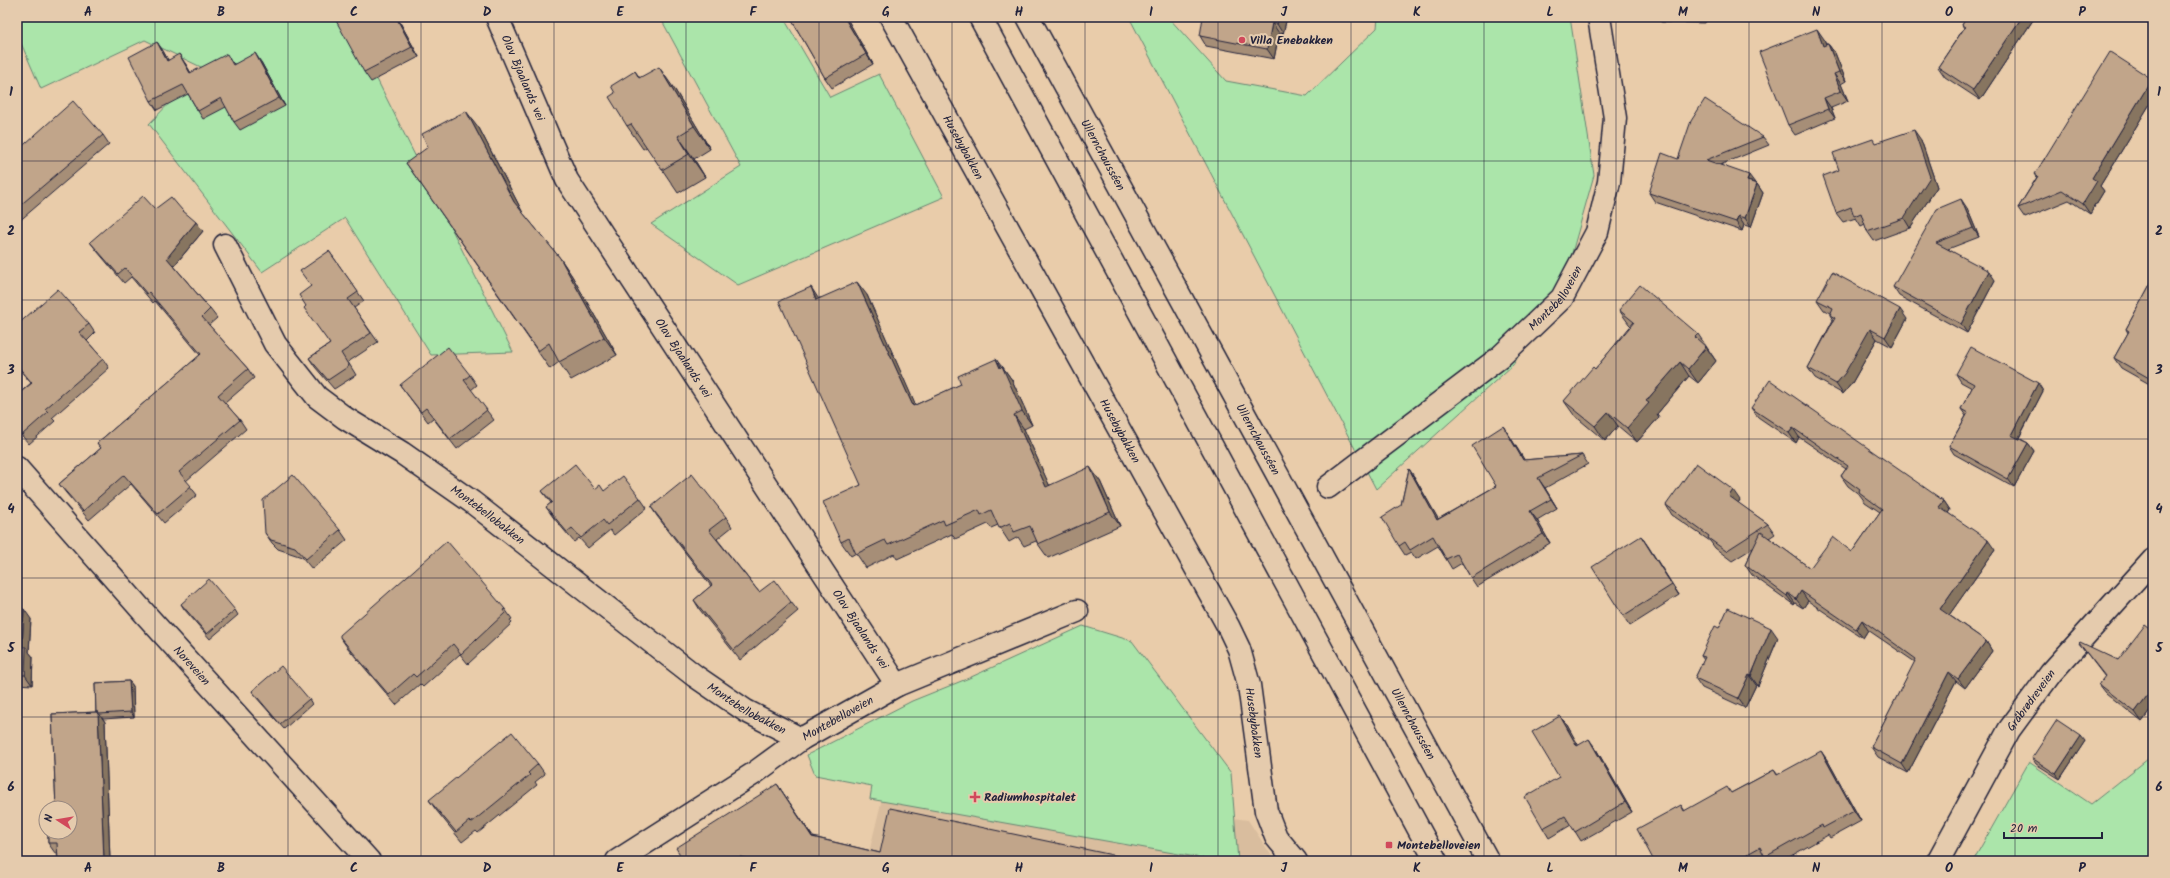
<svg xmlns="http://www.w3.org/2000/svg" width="2170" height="878" font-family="Kalam,sans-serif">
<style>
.built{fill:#d9bd9e}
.green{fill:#abe5aa;stroke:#668472}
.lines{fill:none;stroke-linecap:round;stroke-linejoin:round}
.street-casing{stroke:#22223b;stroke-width:25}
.highway-casing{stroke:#22223b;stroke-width:25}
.street{stroke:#e5cbad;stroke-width:22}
.highway{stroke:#e5cbad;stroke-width:22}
.wall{fill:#a68e77;stroke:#22223b}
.shaded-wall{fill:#877461;stroke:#22223b}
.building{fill:#c1a58a;stroke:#22223b}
.grid{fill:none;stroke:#22223b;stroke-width:1;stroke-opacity:0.55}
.poi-dot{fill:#d1495b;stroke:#e5cbad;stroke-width:1.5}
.labels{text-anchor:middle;stroke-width:4;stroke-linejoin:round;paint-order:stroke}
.poi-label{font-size:12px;font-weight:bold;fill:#22223b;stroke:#e5cbad;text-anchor:start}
.street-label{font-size:12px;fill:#22223b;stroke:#e5cbad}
.neatline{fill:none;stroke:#22223b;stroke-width:1.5}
.grid-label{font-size:13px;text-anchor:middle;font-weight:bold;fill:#22223b}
</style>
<rect width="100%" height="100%" fill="#e9ccaa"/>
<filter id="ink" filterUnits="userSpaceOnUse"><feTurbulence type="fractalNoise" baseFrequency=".025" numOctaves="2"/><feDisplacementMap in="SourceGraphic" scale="8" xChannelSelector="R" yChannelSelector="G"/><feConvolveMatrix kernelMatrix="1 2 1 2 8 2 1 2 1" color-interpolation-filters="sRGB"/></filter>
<g filter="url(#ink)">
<path class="built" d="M888,774l360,46 27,41h-408z"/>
<path class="green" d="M17,17h329l167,335 -82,3 -86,-137 -83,54 -113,-148 54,-56 -58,-28 -104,49 -24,-55z
M660,17h123l47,80 49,-23 65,123 -206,88 -87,-61 90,-57z
M1129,17h39l58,64 81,15 70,-68 1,-11h192l24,158 -31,110 -50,80 -137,124z
M1083,626l49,15 99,132 7,88h-20l-348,-62 2,-13 -57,-11 -8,-20 105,-54 57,-23z
M2153,755l-1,106h-179l56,-99 62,42z"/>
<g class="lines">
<defs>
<g id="street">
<path id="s1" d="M497,17l70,163 330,505"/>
<path id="s2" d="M891,17l337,609 11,23 10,36 17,126 10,26 20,24"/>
<path id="s3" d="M225,245l50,99 42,53 28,21 57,35 70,49 223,174 51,35 55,28"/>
<path id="s4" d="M17,468l130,148 222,245"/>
<path id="s5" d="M1328,487l171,-129 63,-60 35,-66 12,-50 6,-64 -16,-101"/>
<path id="s6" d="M617,861l136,-87 48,-35 96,-54 180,-74"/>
<path id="s7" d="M1938,861l71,-131 42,-57 102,-113"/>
</g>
<g id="highway">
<path d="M980,17l456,844"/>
<path id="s8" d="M1028,17l460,844"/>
</g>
</defs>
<use href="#street" class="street-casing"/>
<use href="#highway" class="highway-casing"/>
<use href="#street" class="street"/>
<use href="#highway" class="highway"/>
</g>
<path class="wall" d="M397,17l22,40 -48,25 -7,-10z
M790,17h56l27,47 -41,24 -7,-10z
M1287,17l-4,17 -4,-1 -5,26 -68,-13 -6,-10z
M1657,17h48v6l-44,-1z
M1967,17h68l-55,83 -35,-23 -7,-10 26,-39 -2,-3z
M1824,39l2,5h2l7,9 11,28 -5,3 7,17 -17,7 4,10 -40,17 -7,-10z
M157,42l6,9 5,9 17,3 6,10 41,-11 2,2 27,-2 24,44 -45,24 -6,-8 -8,-15 -23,12 -5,-8 -10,-17 -31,16 -6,-9z
M635,71l5,7 35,12 35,59 -16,10 11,18 -27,16 -31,-46 -4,2 -16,-23 -12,-33z
M2152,79l1,1v19l-53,87 4,5 -14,23 -21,-14 -44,18 -7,-10 19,-31 -2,-3z
M479,128l44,85 37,45 12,18 45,79 -46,25 -12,-18 -9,7 -144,-206z
M103,135l6,9 -92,79v-72z
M1763,137l6,8 -49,20 37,19 6,9 -12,34 -7,-2 -2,6 -87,-29 -6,-9 29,-34z
M1921,140l16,47 -27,41 -36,13 -7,-10 -2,-7 -4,2 -5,-8 -13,4 -7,-9 3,-43 37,-27z
M1967,208l12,29 -31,12 47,31 -28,53 -68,-37 -6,-9z
M155,209l27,1 21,21 -29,35 36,43 7,9 -8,7 39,44 6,9 -29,25 15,17 6,9 -60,52 11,14 -33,28 -33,-39 -42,36 -23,-27 -7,-9 42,-36 -4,-5 103,-88 -45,-54 -2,2 -22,-26 -7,6 -27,-32 -7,-9z
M329,251l35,50 -10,7 24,34 -30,20 8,13 -22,14 -19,-22 -6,-9 21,-14 -24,-38 5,-20z
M2153,279v107l-32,-18 -7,-10 14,-25 -2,-4z
M867,295l48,110 87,-39 10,14 20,45 -8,4 25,56 51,-4 20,45 -72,32 -10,-14 -2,-3 -12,5 -6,-9 -9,5 -11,-17 -7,3 -3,-4 -33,15 -3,-5 -55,25 -3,-5 -28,14 -10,-15 -5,3 -10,-14 20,-57 -42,-187z
M1817,300l90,19 -15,28 -15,-8 -25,44 -9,11 -28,-16 -7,-10 25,-48 -3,-5v-2l-6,-3z
M1619,310l79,24 18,27 -18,22 -9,-7 -32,38 2,3 -22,25 -19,-16 -13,15 -31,-26 -10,-14 31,-32 36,-43 -2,-2z
M89,324l6,9 -8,8 16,18 6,9 -57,50 3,3 -26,23 -12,-14v-35l14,-12 -14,-16v-42z
M1956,374l87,17 -24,47 9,5 6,8 -20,36 -60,-33 -5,-8 17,-30 -5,-7 11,-21 -11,-6z
M470,375l7,10 -6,5 23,30 -37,29 -24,-31 -5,4 -28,-37z
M1751,408l193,93 6,9 -2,3 47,37 -46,65 37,26 6,10 -27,37 -9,-7 -48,92 -30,-16 -7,-10 44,-85 -47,-32 -5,8 -55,-37 -5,7 -8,-5 -1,2 -42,-30 -7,-10 8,-17 -21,13 -17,-13 -5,-7 -38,-26 -6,-10 74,-5 -2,3 30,21 7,10 -6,4 41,30 42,-16 28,-40 -15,-10 -5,-7 -12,-9 -7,-10 5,-7 -47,-32 -3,6 -38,-26z
M1503,426l6,9 15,25 58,-5 6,9 -43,24 12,20 -20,12 13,23 -73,44 -6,-9 -9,-15 -10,6 -6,-10 -8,-13 -22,13 -5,-7 -6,3 -6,-9 2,-41 8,-36 6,9 23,41 58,-33z
M595,489l45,9 7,10 -33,27 -4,-5 -22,18 -9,-10 -5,4 -21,-25 -7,-10 5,-4 -9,-12z
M651,507l75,10 6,10 -15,12 42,53 32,10 7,9 -58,49 -40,-50 -6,-10 17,-14 -54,-70z
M340,530l7,10 -35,29 -10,-12 -24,-8 -6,-6 -7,-10z
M1641,536l38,59 -49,31 -7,-10z
M181,604l54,6 3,5 -28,24 -26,-30z
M17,609l14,10 -2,33 4,5 -1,28 -15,-1z
M505,609l7,10 -2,1 2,3 -44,41 -8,-10 -37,33 -3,-3 -24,21 -49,-58 -7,-10z
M1719,628l59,10 -20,48 -2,-1 -11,23 -43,-20 -7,-10 9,-18 -3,-4z
M2153,631v76l-11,15 -36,-29 -7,-9 6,-7 -26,-34 39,17z
M129,681l4,5 1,31 -31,2 2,3 5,139h-52l-1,-8h-2l-7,-10v-11h22v-24h-14l-4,-94 44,-2 -1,-29z
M252,691l57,8 3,5 -28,25 -29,-33z
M1560,716l7,9 11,21 18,3 36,63 -51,29 -10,-16 -22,13 -6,-10 16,-51z
M2085,741l-25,38 -24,-15 -4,-6z
M1828,761l33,60 -31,17 -2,-3 -46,26h-14l-2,-3 -6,3h-106l27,-56 4,6 46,-18 43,-23 4,5z
M538,764l7,10 -10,8 2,3 -59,48 -2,-2 -14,11 -26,-32 -7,-10z
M777,784l36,53 67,16 261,8h-457z"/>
<path class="shaded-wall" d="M396,17h1l22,40 -7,-10z
M844,17h2l27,47 -7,-10z
M1278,17h9l-4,17 -6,-10z
M1701,17h4v6z
M2022,17h13l-55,83 -7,-10z
M1272,23l7,10 -5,26 -7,-10z
M1817,29l7,10 6,16 -7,-9z
M157,42l6,9 10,18 -6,-8z
M1828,44l7,9 11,28 -7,-9z
M255,53l6,9 24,44 -6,-8z
M179,54l6,9 11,19 -6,-9z
M659,67l16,23 35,59 -16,-23z
M1834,74l7,10 7,17 -7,-10z
M2152,79l1,1v19l-53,87 4,5 -14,23 -7,-10 9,-26z
M1824,98l7,10 4,10 -7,-9z
M466,111l13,17 47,91 -12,-17z
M1914,130l7,10 16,47 -27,41 -6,-10z
M678,136l16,23 11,18 -16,-23z
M1749,175l6,8 -8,-2z
M1757,184l6,9 -12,34 -6,-9z
M1961,199l6,9 12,29 -6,-9z
M1738,216l6,9 -2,6 -6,-9z
M196,222l7,9 -30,36 -6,-9z
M560,258l12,18 45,79 -13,-18z
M1989,271l6,9 -28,53 -6,-9z
M857,282l10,13 55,125 -9,-14z
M811,287l9,14 -4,-1z
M1900,309l7,10 -15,28 -7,-10z
M1870,329l7,10 -25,44 -9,11 -7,-10z
M1706,347l10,14 -18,22 -10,-14z
M996,359l8,11 -2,-4 10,14 20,45 -10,-14 -22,-43z
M1680,362l9,14 -32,38 2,3 -22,25 -10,-14 19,-27z
M2153,371v12l-4,-5z
M2038,383l5,8 -27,52 -5,-8z
M1608,412l10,14 -13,15 -10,-15z
M1014,415l10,14 32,71 -10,-13z
M1503,426l6,9 21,34 -7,-9z
M1793,428l6,9 -3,6 -7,-10z
M2028,443l6,8 -20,36 -6,-8z
M1090,467l10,14 20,45 -10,-14z
M1409,469l6,9 29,51 -7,-9z
M1538,478l7,10 12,20 -6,-9z
M1733,490l7,10 -4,6 -7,-10z
M1944,501l6,9 -4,6 -7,-9z
M1530,511l7,9 13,23 -7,-9z
M1641,536l7,10 31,49 -7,-10z
M1988,540l7,10 -48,68 -7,-9z
M1801,591l7,10 -5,7 -7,-9z
M1788,593l7,10 -1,2 -7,-9z
M24,609l7,10 -2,33 4,5 -1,28 -7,-10 -3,-28z
M1862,620l6,10 -5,8 -7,-9z
M1771,628l7,10 -20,48 -7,-10z
M1986,641l6,10 -27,37 -7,-9z
M1949,672l7,9 -48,92 -6,-9z
M1749,675l7,10 -11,23 -7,-10z
M129,681l4,5 1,31 -3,-5z
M2153,688v19l-11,15 -7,-10z
M98,712l7,10 5,139h-6z
M1560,716l7,9 17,30 -7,-9z
M2081,736l4,5 -25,38 -4,-5z
M1589,739l7,10 36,63 -7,-10z
M1821,751l7,10 33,60 -7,-10z
M777,784l10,15 35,52 -10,-14z"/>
<path class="building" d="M334,17h62l16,30 -48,25z
M790,17h54l22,37 -41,24z
M1203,17h75l-1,7 -5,-1 -5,26 -67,-13z
M1967,17h55l-49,73 -35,-23 27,-40 -3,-2z
M1817,29l6,17 5,-2 11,28 -5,2 7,17 -17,7 4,11 -40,16 -29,-73z
M157,42l10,19 12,-7 11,19 37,-19 6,11 22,-12 24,45 -45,24 -13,-24 -23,13 -15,-26 -32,16 -22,-44z
M2110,52l42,27 -60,99 5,3 -14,23 -21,-14 -44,18 20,-32 -3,-2z
M659,67l35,59 -16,10 11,18 -27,16 -31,-46 -4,2 -18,-29 6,-4 -4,-7 24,-15 4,7z
M1705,99l58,38 -57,23 43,15 -2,6 10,3 -12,34 -7,-2 -2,6 -87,-29 13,-40 16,6 13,-38z
M73,101l30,34 -86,73v-57z
M466,111l48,91 46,56 44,79 -45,25 -10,-19 -11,8 -132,-188 22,-16 -6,-13z
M1914,130l16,47 -26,41 -37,13 -6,-18 -7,3 -3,-9 -15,6 -13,-37 16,-6 -6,-17 40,-14 2,4z
M143,196l12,13 16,-12 11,13 14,12 -29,36 43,51 -8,8 46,52 -30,26 22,25 -61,52 12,14 -33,28 -34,-39 -41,36 -24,-27 42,-36 -4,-5 104,-89 -52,-62 -2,2 -22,-26 -7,6 -28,-32z
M1961,199l12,29 -37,15 53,28 -28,53 -68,-37 44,-78z
M329,251l29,41 -10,7 23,34 -30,20 8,13 -21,14 -19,-22 21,-14 -26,-36 2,-2 -7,-11 12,-9 -11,-15z
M1832,272l68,37 -15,28 -15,-8 -25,44 -9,11 -28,-16 27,-50 -5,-3 3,-7 -16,-8z
M2153,279v92l-4,7 -35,-20 15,-27 -3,-2z
M857,282l56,124 48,-22 -3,-8 38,-17 4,9 2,-2 20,45 -8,4 32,72 44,-20 20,45 -72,32 -8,-18 -16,6 -4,-9 -11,5 -8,-18 -10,5 -2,-5 -34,15 -2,-5 -55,25 -3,-5 -29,14 -7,-16 -8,4 -18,-40 38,-17 -82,-184 32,-14 5,13z
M1640,285l58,49 -3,3 11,10 -18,22 -8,-7 -34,39 3,2 -22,25 -19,-16 -13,14 -31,-25 29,-34 2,2 39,-47 -15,-12z
M58,289l31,35 -10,8 24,27 -58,50 3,3 -26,23 -5,-7v-33l15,-12 -15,-18v-40z
M448,347l22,28 -6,5 23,30 -37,29 -24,-31 -5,4 -21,-27z
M1971,347l67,36 -27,52 17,8 -20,36 -59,-33 19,-33 -7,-4 13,-25 -18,-10z
M1770,380l174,121 -5,6 49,33 -48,69 46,32 -28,38 -9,-7 -47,92 -31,-17 45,-88 -54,-39 -6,9 -55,-38 -5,8 -8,-6 -1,3 -42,-31 16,-33 49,36 23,-31 19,15 30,-43 -23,-17 1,-2 -19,-14 7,-10 -55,-38 -4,5 -38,-25z
M1503,426l20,34 59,-5 -44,23 13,21 -21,12 13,23 -72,44 -14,-24 -11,5 -13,-23 -23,14 -5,-8 -6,4 -17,-29 19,-12 8,-36 28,51 59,-34 -24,-40z
M1696,463l37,27 -4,6 39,28 -42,27 -18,-13 1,-2 -43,-31z
M575,464l20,25 5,-4 4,6 19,-15 17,22 -33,27 -4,-5 -22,18 -9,-10 -5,4 -21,-25 6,-5 -10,-11z
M692,474l34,43 -17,13 50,62 16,-12 16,22 -57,48 -40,-50 18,-15 -61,-78z
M293,475l47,55 -34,29 -11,-12 -24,-7 -6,-7 -2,-33z
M1641,536l31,49 -49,31 -31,-49z
M447,541l58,68 -2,1 2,3 -44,41 -8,-10 -37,33 -3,-3 -24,21 -49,-58v-2z
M209,579l26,31 -28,24 -26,-30z
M1728,608l43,20 -20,48 -2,-1 -11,23 -43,-20 10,-21 -4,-1 14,-30 4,2z
M17,609h7l-2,38h4l-1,28h-8z
M2145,625l8,6v57l-18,24 -36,-28 6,-8 -26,-33 1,-1 38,18z
M281,666l28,33 -29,25 -28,-33z
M129,681l2,31 -32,2 -1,-2h-2l-1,-29z
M98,712l6,149h-46l-1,-18h-9v-11h22v-24h-14l-4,-94z
M1560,716l17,30 12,-7 36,63 -50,30 -10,-16 -22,12 -18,-31 34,-20 -27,-45z
M2057,720l24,16 -25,38 -24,-16z
M512,732l26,32 -10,9 2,2 -59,48 -2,-2 -13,11 -27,-32z
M1821,751l33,60 -31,17 -1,-3 -57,32 -5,-10 -25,14h-81l-17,-32 44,-24 3,6 43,-24 4,6 43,-23 3,5z
M777,784l35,53 68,16 10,-45 251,53h-382l-19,-4 3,4h-59l-8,-13z"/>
</g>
<path class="grid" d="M155,17v844M288,17v844M421,17v844M554,17v844M686,17v844M819,17v844M952,17v844M1085,17v844M1218,17v844M1351,17v844M1484,17v844M1616,17v844M1749,17v844M1882,17v844M2015,17v844M17,161h2136M17,300h2136M17,439h2136M17,578h2136M17,717h2136"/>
<g class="poi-dot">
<circle cx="1242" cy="40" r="4"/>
<path d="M973 791h4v4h4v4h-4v4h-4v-4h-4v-4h4z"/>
<rect x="1385" y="841" width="8" height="8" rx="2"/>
</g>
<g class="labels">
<g class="poi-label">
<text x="1250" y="44">Villa Enebakken</text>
<text x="984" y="801">Radiumhospitalet</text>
<text x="1397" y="849">Montebelloveien</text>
</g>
<g class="street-label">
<text dy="4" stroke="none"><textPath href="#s1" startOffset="66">Olav Bjaalands vei</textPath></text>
<text dy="4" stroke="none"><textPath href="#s2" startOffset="149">Husebybakken</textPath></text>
<text dy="4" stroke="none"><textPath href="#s8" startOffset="157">Ullernchausséen</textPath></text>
<text dy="4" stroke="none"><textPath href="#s5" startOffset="297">Montebelloveien</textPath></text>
<text dy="4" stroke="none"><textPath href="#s1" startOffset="390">Olav Bjaalands vei</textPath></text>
<text dy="4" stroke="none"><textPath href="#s2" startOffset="473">Husebybakken</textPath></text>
<text dy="4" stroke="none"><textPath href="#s8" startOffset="481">Ullernchausséen</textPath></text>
<text dy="4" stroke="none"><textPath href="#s3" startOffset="386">Montebellobakken</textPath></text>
<text dy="4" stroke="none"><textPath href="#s1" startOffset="714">Olav Bjaalands vei</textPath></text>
<text dy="4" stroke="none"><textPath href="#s4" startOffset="264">Noreveien</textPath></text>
<text dy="4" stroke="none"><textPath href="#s7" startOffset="186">Gråbrødreveien</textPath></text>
<text dy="4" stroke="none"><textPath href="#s3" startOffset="710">Montebellobakken</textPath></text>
<text dy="4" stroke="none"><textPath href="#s6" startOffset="263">Montebelloveien</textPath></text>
<text dy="4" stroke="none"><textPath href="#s2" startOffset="797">Husebybakken</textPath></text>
<text dy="4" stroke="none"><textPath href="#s8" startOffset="805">Ullernchausséen</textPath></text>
</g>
</g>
<rect width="2170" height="878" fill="none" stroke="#e5cbad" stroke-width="44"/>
<g transform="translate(58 820) rotate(282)"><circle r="19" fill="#e5cbad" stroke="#97877f"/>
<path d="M0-3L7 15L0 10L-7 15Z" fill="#d1495b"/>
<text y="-6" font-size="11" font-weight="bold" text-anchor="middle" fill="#22223b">N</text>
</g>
<path d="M2004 832v6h98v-6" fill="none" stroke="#22223b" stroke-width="2"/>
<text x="2010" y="832" font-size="12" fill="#22223b" stroke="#e5cbad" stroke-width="3" paint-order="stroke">20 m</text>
<rect x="22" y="22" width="2126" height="834" class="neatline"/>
<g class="grid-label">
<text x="88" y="16">A</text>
<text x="221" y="16">B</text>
<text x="354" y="16">C</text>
<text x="487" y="16">D</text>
<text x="620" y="16">E</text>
<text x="753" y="16">F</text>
<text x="886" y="16">G</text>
<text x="1019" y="16">H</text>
<text x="1151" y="16">I</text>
<text x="1284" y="16">J</text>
<text x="1417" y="16">K</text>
<text x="1550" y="16">L</text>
<text x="1683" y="16">M</text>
<text x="1816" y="16">N</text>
<text x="1949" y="16">O</text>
<text x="2082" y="16">P</text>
<text x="11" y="96">1</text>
<text x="2159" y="96">1</text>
<text x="11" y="235">2</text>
<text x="2159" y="235">2</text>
<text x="11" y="374">3</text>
<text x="2159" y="374">3</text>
<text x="11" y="513">4</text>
<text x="2159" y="513">4</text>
<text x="11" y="652">5</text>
<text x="2159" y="652">5</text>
<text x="11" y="791">6</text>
<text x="2159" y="791">6</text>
<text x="88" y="872">A</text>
<text x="221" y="872">B</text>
<text x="354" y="872">C</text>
<text x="487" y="872">D</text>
<text x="620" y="872">E</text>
<text x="753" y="872">F</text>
<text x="886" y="872">G</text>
<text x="1019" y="872">H</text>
<text x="1151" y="872">I</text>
<text x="1284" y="872">J</text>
<text x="1417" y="872">K</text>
<text x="1550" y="872">L</text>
<text x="1683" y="872">M</text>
<text x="1816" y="872">N</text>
<text x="1949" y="872">O</text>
<text x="2082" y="872">P</text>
</g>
</svg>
